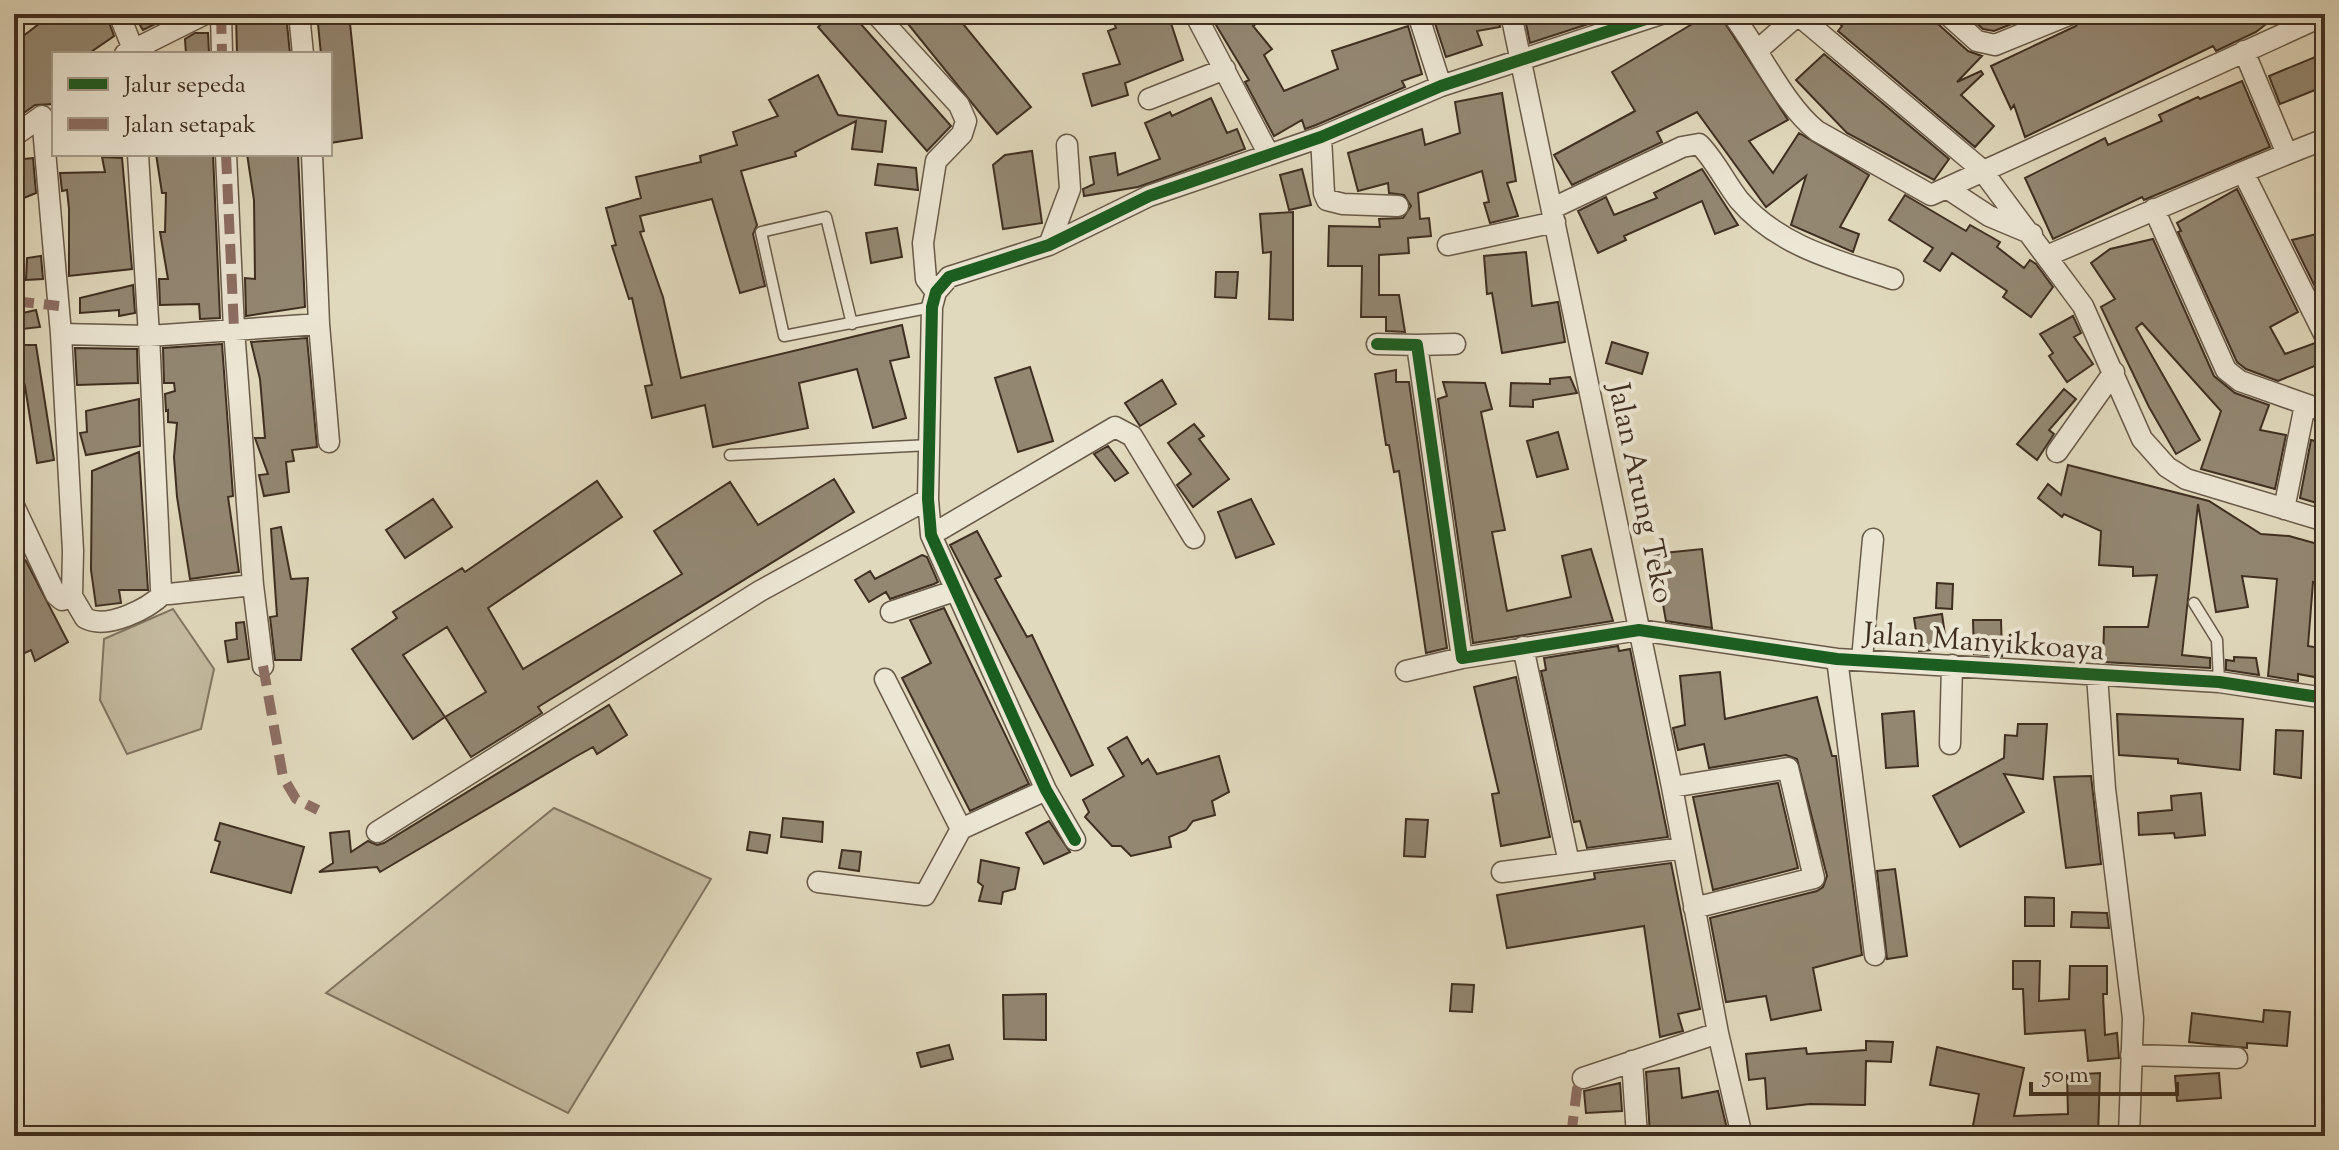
<svg xmlns="http://www.w3.org/2000/svg" width="2339" height="1150" font-family="'Sorts Mill Goudy',serif">
<style>
.green{fill:#c5bca2;stroke:#827662;stroke-width:2}
.building{fill:#938772;stroke:#3f2f21;stroke-width:2;fill-rule:evenodd}
.lines{fill:none;stroke-linecap:round;stroke-linejoin:round}
.service-casing{stroke:#685a48;stroke-width:13}
.minor-casing{stroke:#685a48;stroke-width:23}
.service{stroke:#ece6d4;stroke-width:10}
.minor{stroke:#ece6d4;stroke-width:20}
.quiet{stroke:#8d6e63;stroke-width:10;stroke-dasharray:20 10;stroke-linecap:butt}
.cycleway-casing{stroke:#ece6d4;stroke-width:17}
.cycleway{stroke:#1b5e20;stroke-width:12}
.labels{text-anchor:middle;stroke-width:8;stroke-linejoin:round;paint-order:stroke}
.street-label{font-size:30px;fill:#3f2f21;stroke:#ece6d4}
</style>
<rect width="100%" height="100%" fill="#e1d9bd"/>
<filter id="stains"><feTurbulence type="fractalNoise" baseFrequency=".0025" numOctaves="4"/><feColorMatrix values="0 0 0 0 .2 0 0 0 0 .09 0 0 0 0 .02 0 0 0 .5 -.17"/></filter>
<radialGradient id="worn" r=".72"><stop offset=".6" stop-color="#630" stop-opacity="0"/><stop offset="1" stop-color="#630" stop-opacity=".3"/></radialGradient>
<path class="green" d="M173,609l41,60 -13,60 -74,25 -27,-54 4,-61z
M554,808l157,71 -143,234 -242,-120z"/>
<path class="building" d="M52,14h54l8,22 -26,18h-34v50l-19,1 -21,15v-77z
M133,14h43l-33,16z
M236,14h50l4,40h-53z
M317,14h32l13,124 -32,5v-89h-9z
M833,14h19l99,112 -24,25 -109,-124z
M900,14h55l76,93 -34,27z
M1111,14h57l15,46 -58,23 3,12 -36,11 -9,-32 37,-10 -12,-33 8,-3z
M1220,14h51l-18,12 19,23 -8,6 20,36 54,-22 -6,-18 76,-25 14,48 -20,7 3,6 -89,38 -11,4 -3,-9 -28,16 -29,-54 4,-2 -36,-60z
M1432,14h66l2,13 -23,4 5,14 -36,12z
M1524,14h95l-89,29z
M1709,14h10l69,106 -39,21 24,32 26,-40 70,42 -29,52 19,7 -6,18 -62,-27 15,-49 -40,31 -69,-95 -40,20 5,10 -90,43 -18,-30 81,-44 -23,-39z
M1832,14h102l4,10 30,27 14,5 -25,26 24,-11 2,3 -22,21 33,31 -19,21 -137,-116 4,-5z
M1966,14h56l-10,10 -18,7 -11,-2z
M2084,14h195l-23,18 -40,19 -3,-5 -188,91 -11,-32 -3,4 -20,-43 85,-40z
M195,33h13l1,21h-23l-1,-15z
M2325,53v33l-45,18 -11,-28z
M1824,54l125,105 -15,21 -87,-47 -51,-53z
M818,75l20,40 48,6 -4,31 -30,-3 4,-28 -61,31 1,4 -55,15 16,54 -4,9 12,52 -25,7 -28,-94 -72,17 4,15 -4,1 23,65 18,81 221,-53 7,32 -19,4 16,57 -33,10 -16,-59 -58,14 9,45 -95,19 -8,-42 -53,13 -7,-32 7,-1 -20,-87 -3,1 -17,-53 4,-1 -10,-37 35,-10 -5,-21 65,-15 -1,-6 37,-11 -4,-13 45,-16 -9,-16z
M2242,81l28,66 -126,53 -2,-3 -89,42 -28,-61 80,-40 3,7 54,-24 -3,-6 39,-18 2,2z
M1502,93l14,88 -9,2 11,33 -28,7 -6,-20 5,-1 -7,-31 -64,22 2,26 9,-1 2,18 -23,2 1,15 -30,2v40h20l6,37 -19,-1v-14h-25l1,-51h-34l1,-40 51,1 -1,-8 24,-1 8,-12 -7,-11 -15,-2 -1,-10 -30,8 -10,-38 74,-24 3,16 35,-12 -5,-31z
M1211,98l16,35 10,-4 8,20 -107,38 -54,9 -1,-7 11,-5 -4,-27 25,-4 3,22 42,-16 -15,-36 25,-11 2,4z
M1032,151l10,72 -39,6 -10,-64 12,-10z
M156,154h57l7,164 -20,1 -1,-15 -39,1 -1,-26h9l-8,-47h5l1,-39h-4z
M247,154h51l7,153 -59,9 -1,-38 10,1 -1,-79z
M102,157l20,1 10,111 -63,7v-67l-2,-19 -5,1 -2,-18 45,-1z
M33,158l3,35 -22,9v-42z
M878,164l38,4 2,22 -43,-5z
M1302,169l9,36 -22,5 -9,-35z
M1702,169l36,56 -23,9 -13,-33 -78,35 2,4 -28,13 -20,-42 28,-14 8,18 43,-17 -3,-5z
M2237,189l61,123 -28,15 15,27 30,-11 7,20 -44,18 -32,-12 -9,-7 -59,-130 3,-1 -4,-8z
M1905,195l61,36 4,-6 30,17 -3,5 27,21 6,-8 6,4 17,23 -22,30 -28,-20 4,-6 -55,-38 -12,18 -16,-10 9,-13 -44,-28z
M1293,212v108l-24,-1 2,-67 -8,1 -3,-39z
M897,228l5,29 -31,6 -5,-30z
M2325,232v75l-33,-67z
M2153,239l61,137 21,17 34,12 -9,25 26,5 -11,54 -74,-20 20,-58 -79,-88 -6,5 64,112 -24,14 -27,-47 -48,-100 14,-8 -24,-36 19,-14z
M1526,252l6,54 26,-4 7,40 -63,11 -10,-60 -5,1 -3,-38z
M41,256l2,23 -17,1 1,-22z
M1216,272h22l-2,26 -21,-1z
M133,285l2,28 -16,3v-6l-39,3v-15z
M36,310l4,17 -26,3v-15z
M2073,316l8,17 -7,4 19,27 -26,18 -18,-26 4,-3 -13,-19z
M307,338l10,109 -25,3 2,11 -8,1 3,30 -25,4 -5,-21 9,-1 -13,-36h10l-5,-59 -9,-37z
M1612,342l36,11 -6,21 -36,-11z
M222,344l11,152 -5,1 11,75 -49,7 -13,-82 -3,-40 3,-34 -9,-1v-12l-2,1 -1,-17 10,-3 -1,-8h-10l-1,-35z
M14,345h22l18,115 -17,3 -12,-77 -7,-24 -4,1z
M75,348l62,1 1,34 -61,2z
M1030,367l23,74 -35,11 -23,-74z
M1396,370v12h13l38,266 -21,5 -27,-182 -5,1 -5,-27h-3l-11,-71z
M1570,377l7,16 -44,7v7l-23,-1 1,-23 39,1v-5z
M1162,380l14,24 -36,22 -15,-23z
M1443,382l42,1 7,26 -11,3 24,118 -13,2 15,79 64,-14 -9,-41 29,-7 22,72 -140,22 -35,-244 9,-3z
M2064,389l12,10 -27,31 5,4 -17,26 -20,-16z
M139,399l1,47 -54,9 -6,-22 7,-1 -1,-21z
M1194,424l10,12 -5,3 30,40 -36,28 -16,-22 14,-11 -23,-31z
M1558,432l10,37 -31,8 -10,-36z
M2311,440l14,3v45l-5,16 -20,-6z
M1108,446l20,27 -13,8 -21,-27z
M139,452l9,138h-29l2,13 -25,3 -5,-36 1,-99z
M2068,465l141,36 52,33 28,2 36,10v39l-12,-3 -5,64 17,3v30l-27,-5v7l-30,-5 9,-97 -35,-3 6,31 -32,5 -18,-108 -16,151 28,3v10l-107,-6 1,-35h44l9,-52 -24,1v-9l-34,-2 2,-34 -37,-17 -2,3 -24,-19 10,-14 13,11z
M834,479l20,33 -316,195 4,6 -71,44 -26,-40 -32,22 -61,-90 45,-31 -4,-6 69,-44 3,4 132,-91 25,36 -134,91 35,61 159,-95 -28,-43 76,-49 28,43zM447,627l39,65 -41,25 -42,-62z
M433,499l19,28 -47,31 -19,-28z
M1251,499l23,45 -38,14 -18,-46z
M281,527l10,52 17,-1 -7,82h-26l-5,-43 7,-1 -6,-87z
M977,531l24,45 -6,3 32,58 5,-2 61,130 -22,11 -121,-231z
M14,549l12,12 42,81 -33,19 -4,-11 -17,8z
M1702,549l10,79 -46,-7 -12,-67z
M922,555l5,2 11,25 -4,2 -44,15 -4,-7 -17,10 -14,-22 15,-9 5,8z
M1937,583l16,1 -1,25 -16,-1z
M944,608l85,176 -59,27 -68,-133 29,-15 -21,-43z
M1942,614l5,35 -28,2 -5,-33z
M1973,620h28l1,36 -28,-2z
M244,622l5,37 -21,3 -3,-21 12,-2 -1,-16z
M1618,646l1,5 11,-2 38,188 -81,11 -7,-27 -6,1 -33,-151 5,-1 -2,-12z
M2234,657l22,1 3,17 -33,-5v-10l8,1z
M1720,672l5,47 92,-22 15,59h4l26,199 -49,13 8,42 -50,10 -5,-24 -40,6 -16,-84 107,-27 6,-4 4,-11 -30,-117 -11,-4 -77,13 -5,-24 -26,6 -5,-22 12,-3 -5,-49z
M1516,677l34,160 -49,9 -9,-52 7,-1 -25,-106z
M609,705l18,30 -30,19 -4,-7 -18,10 -195,115 -3,-5 -58,5 14,-9 -3,-30 19,-2 2,21 17,-11 9,4 7,-2z
M1914,711l4,55 -32,2 -4,-54z
M2117,714l126,5 -3,51 -62,-7v-4l-59,-4z
M2018,724h29l-4,55 -39,-5 20,38 -64,35 -27,-51 71,-38 1,-23 12,1z
M2276,730l27,1 -2,47 -27,-4z
M1127,737l15,27 6,-5 9,15 62,-18 10,36 -17,9 3,14 -22,6 -7,9 -17,7 2,10 -40,9 -10,-10h-9l-27,-29 4,-5 -6,-12 41,-24 -16,-28z
M2091,776l10,88 -35,4 -12,-91z
M1778,783l20,85 -85,22 -20,-93z
M2201,793l4,42 -30,3 -1,-5 -35,2 -1,-22 34,-3 -1,-14z
M783,818l40,4 -1,20 -41,-5z
M1406,819l22,1 -3,37 -21,-1z
M1049,821l21,31 -26,12 -18,-31z
M220,823l84,24 -13,46 -80,-21 9,-30 -5,-2z
M750,832l20,3 -3,18 -20,-3z
M842,850l19,2 -2,19 -20,-3z
M981,860l38,8 -4,21 -12,3 -2,12 -22,-3 4,-15 -5,-4z
M1671,863l29,146 -22,5 5,17 -23,6 -16,-111 -137,22 -10,-53 98,-16 -1,-6z
M1895,869l12,87 -20,3 -10,-88z
M2025,897l29,1v28h-29z
M2072,912l35,1 2,15 -38,-1z
M2013,961h27l-1,40 30,-2 1,-33h37v28h-4l2,41 12,-2 2,25 -31,3 -3,-31 -60,4 -2,-45h-10z
M1452,984l22,1 -2,27 -22,-1z
M1046,994v46l-42,-1 -1,-44z
M2264,1010l26,2 -3,34 -40,-3v5l-58,-6 3,-29 71,9z
M1866,1041l27,1 -2,20 -25,-1 -1,44 -55,-1 -43,5 -2,-31 -16,2 -3,-26 60,-6 1,6 59,-4z
M949,1045l4,14 -32,8 -4,-14z
M1937,1047l87,21 -10,48 54,-2 -1,-39 33,-2 -2,63h-127l8,-42 -49,-9z
M1679,1068l3,30 36,-7 9,38 -30,5 -2,-7 -45,7 -4,-62z
M2219,1073l2,25 -44,3 -2,-25z
M1620,1083l2,28 -36,2 -2,-22z"/>
<g class="lines">
<defs>
<path id="service" d="M852,324l-26,-107 -65,15 23,104 148,-29
M730,455l200,-10
M2194,603l23,37 2,42"/>
<path id="minor" d="M119,14l16,40
M221,14l1,40
M299,14l4,40
M876,14l83,91 7,16 -4,13 -26,27 -13,82 3,36 10,13
M1195,14l73,139
M1418,14l23,72
M1511,14l161,773 46,246 -135,45
M1732,14c27,35 52,91 85,117l114,64 394,-180
M1947,14l30,27 18,4 76,-31
M1798,15l183,154 102,137 59,133 25,28 19,12 139,42
M14,16l2,-2
M1759,49l40,-35
M2244,51l43,103 38,-15
M125,54l80,-40
M1149,99l76,-30
M14,136l28,-20 19,218 88,2 -11,-182
M1321,137l3,56 3,7 16,4 55,2
M226,154l8,175 19,256 -84,9 -8,-5 -12,-253 170,-12 -7,-170
M2287,154l-44,18 82,164
M1948,189l41,27 43,18
M1553,208l129,-61 17,-3c16,16 26,38 40,56 39,46 99,61 154,79
M2154,209l72,161 14,11 85,30
M1049,245l21,-56 -3,-44
M1448,245l107,-23
M2049,255l194,-83
M319,324l10,118
M61,334l12,217 -1,45 13,22c22,12 63,-9 79,-25
M1377,344l40,1 45,313 177,-28 198,29 382,23 106,16
M1417,345l38,-1
M2057,452l57,-80
M14,506l42,89 6,5 10,-4
M2284,509l21,-104
M931,535l184,-108 17,9 62,102
M253,585l10,81
M891,612l63,-21
M1523,647l46,216
M1837,659l38,296
M1862,659l11,-120
M1406,671l56,-13
M2097,675l8,114 28,229 -4,118
M885,679l76,150
M1950,744l2,-79
M1672,787l116,-19 26,110 -120,30
M377,832l383,-241 168,-92
M1075,840l-29,-50 -115,-255 -3,-36 4,-192 4,-15 13,-15 100,-32 100,-49 172,-59 120,-51 220,-72
M1502,872l181,-24
M818,882l107,13 36,-66 85,-39
M1718,1033l24,103
M2131,1055l106,3
M1632,1061l5,75"/>
</defs>
<use href="#service" class="service-casing"/>
<use href="#minor" class="minor-casing"/>
<use href="#service" class="service"/>
<use href="#minor" class="minor"/>
<path class="quiet" d="M221,14l1,40
M226,154l8,175
M14,301l45,5
M263,666l20,111 13,22 22,11
M1571,1136l6,-47 6,-11"/>
<defs>
<path id="cycleway" d="M1377,344l40,1 45,313 177,-28 198,29 382,23 106,16
M1075,840l-29,-50 -115,-255 -3,-36 4,-192 4,-15 13,-15 100,-32 100,-49 172,-59 120,-51 220,-72"/>
</defs>
<use href="#cycleway" class="cycleway-casing"/>
<use href="#cycleway" class="cycleway"/>
</g>
<g class="labels">
<g class="street-label">
<text transform="translate(1642 493) rotate(78)" y="10">Jalan Arung Teko</text>
<text transform="translate(1984 641) rotate(4)" y="10">Jalan Manyikkoaya</text>
</g>
</g>
<rect width="2339" height="1150" fill="none" stroke="#e1d9bd" stroke-width="48"/>
<rect x="16" y="16" width="2307" height="1118" fill="none" stroke="#3f2f21" stroke-width="4"/>
<rect x="24" y="24" width="2291" height="1102" fill="none" stroke="#3f2f21" stroke-width="2"/>
<rect x="52" y="52" width="280" height="104" fill="#ece6d4" stroke="#a79d8c" stroke-width="2"/>
<rect x="68" y="78" width="40" height="12" fill="#1b5e20" stroke="#a79d8c" stroke-width="2"/>
<text x="124" y="92" font-size="24" fill="#3f2f21">Jalur sepeda</text>
<rect x="68" y="118" width="40" height="12" fill="#8d6e63" stroke="#a79d8c" stroke-width="2"/>
<text x="124" y="132" font-size="24" fill="#3f2f21">Jalan setapak</text>
<path d="M2031 1082v12h146v-12" fill="none" stroke="#3f2f21" stroke-width="4"/>
<text x="2043" y="1082" font-size="24" fill="#3f2f21" stroke="#ece6d4" stroke-width="6" paint-order="stroke">50 m</text>
<rect width="100%" height="100%" filter="url(#stains)"/>
<rect width="100%" height="100%" fill="url(#worn)"/>
</svg>
